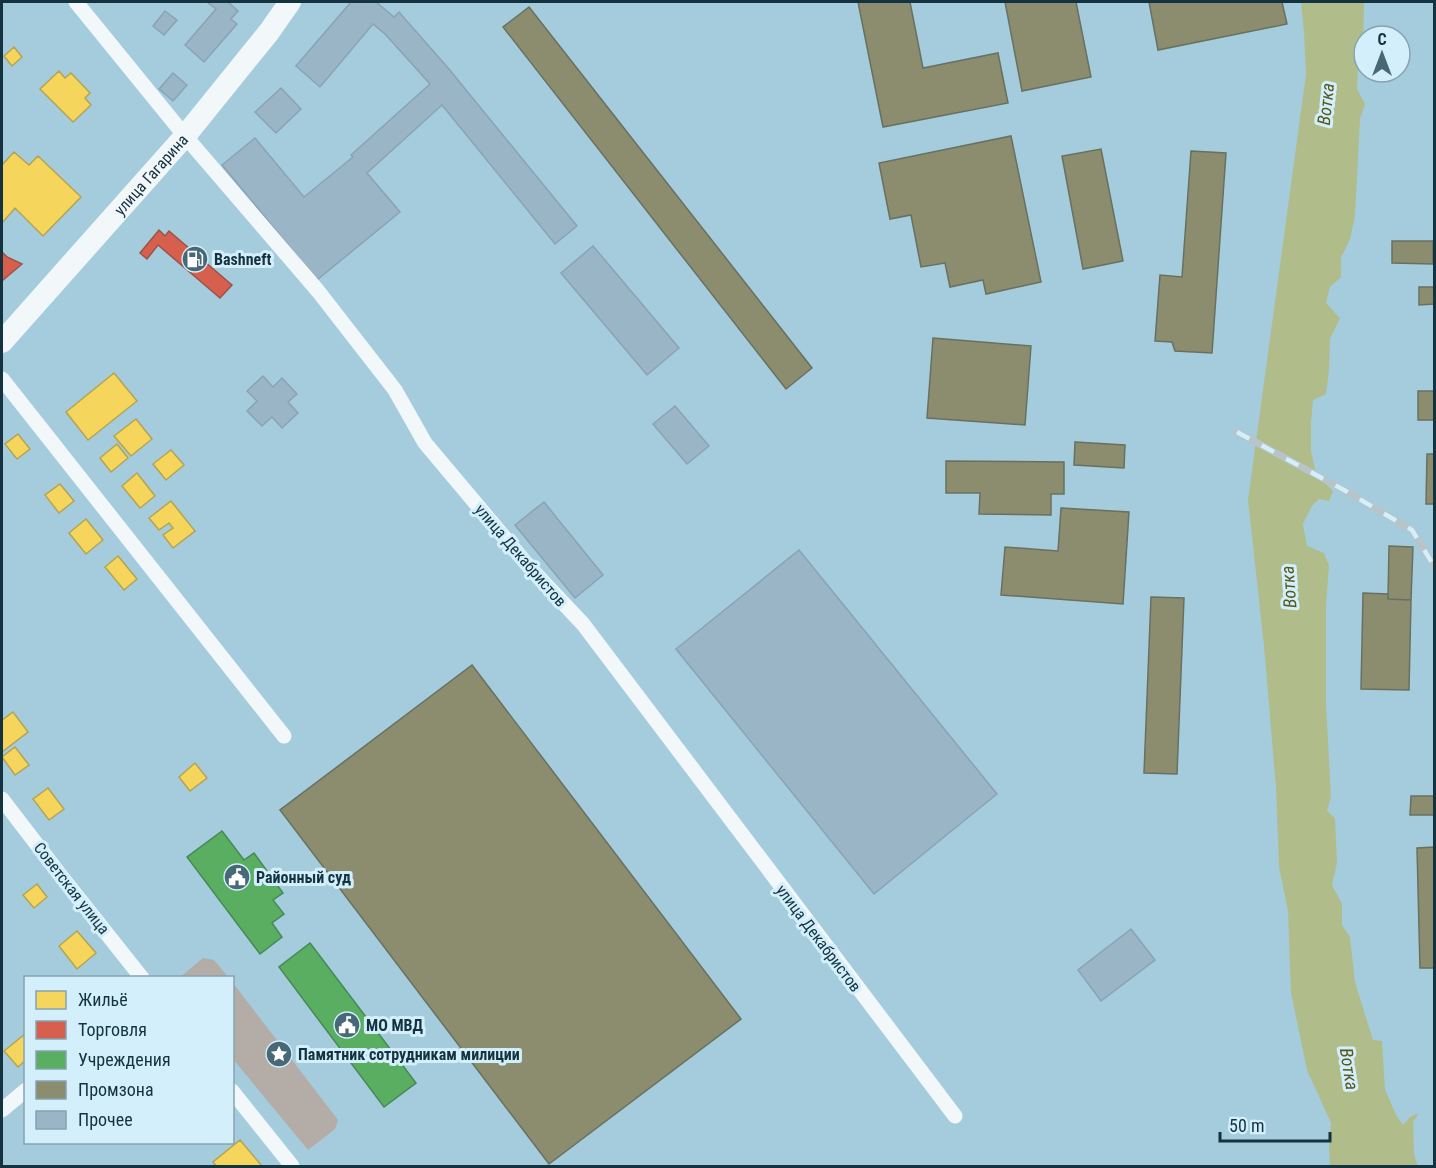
<svg xmlns="http://www.w3.org/2000/svg" width="1436" height="1168" font-family="'Roboto Condensed',sans-serif">
<style>
.green{fill:#b3aca7}
.water{fill:#b0bd8a}
.homes{fill:#f6d55c;stroke:#b2a453;stroke-width:1.5}
.shops{fill:#d6604d;stroke:#9c5249;stroke-width:1.5}
.public{fill:#5aae61;stroke:#458957;stroke-width:1.5}
.industry{fill:#8c8c6e;stroke:#687160;stroke-width:1.5}
.building{fill:#9ab5c5;stroke:#89a3b4;stroke-width:1.5}
.lines{fill:none;stroke-linecap:round;stroke-linejoin:round}
.street{stroke:#f2f7fa;stroke-width:15}
.secondary{stroke:#f2f7fa;stroke-width:22}
.rail-casing{stroke:#b8c4c9;stroke-width:7}
.rail{stroke:#d3effc;stroke-width:4.5;stroke-dasharray:14;stroke-linecap:butt}
.labels{text-anchor:middle;stroke-width:6;stroke-linejoin:round;paint-order:stroke}
.street-label{font-size:16px;fill:#14323f;stroke:#d3effc}
.poi-label{font-size:16px;font-weight:bold;fill:#14323f;stroke:#d3effc;text-anchor:start}
.water-label{font-size:18px;font-style:italic;fill:#58581d;stroke:#d3effc}
</style>
<rect width="100%" height="100%" fill="#a5ccdd"/>
<path class="green" d="M203,958l11,2 14,17h-48z
M233,983l105,137 -3,9 -27,21 -75,-91z"/>
<path class="water" d="M1301,2h63l-1,54 -5,11 -1,22 8,15 -5,15 -5,97 -5,23 -9,19v19l-11,10 -4,16 14,15 -10,21 -1,32 -3,23 -13,6 -2,23v28l5,23 17,17 -4,10 -10,-2 -7,7 -9,18 4,22 17,7 5,13 -3,39v99l5,93 -4,14 8,7 2,45 -5,22 10,19v21l8,12 5,45 18,58 9,1 3,48 11,26 7,10 7,-8 9,-4 -6,9 1,32 4,12h-88l-1,-20 2,-23 -24,-53 -16,-77 -3,-82 -9,-44 -3,-79 -12,-142 -16,-146 58,-426 -2,-41z"/>
<path class="homes" d="M14,47l8,10 -10,9 -8,-10z
M59,71l6,7 6,-5 19,20 -5,5 6,7 -18,17 -33,-33z
M14,152l15,13 9,-9 43,41 -38,39 -28,-28 -13,15v-58z
M114,373l23,28 -49,39 -22,-28z
M136,419l16,20 -21,17 -17,-20z
M18,434l12,15 -13,10 -12,-15z
M117,444l11,14 -17,14 -11,-14z
M171,450l13,15 -18,15 -13,-16z
M137,473l18,23 -15,12 -18,-22z
M60,484l14,17 -15,12 -14,-18z
M171,501l24,30 -22,17 -10,-13 10,-7 -4,-5 -10,7 -10,-12z
M86,519l17,21 -17,14 -17,-21z
M118,556l19,23 -13,11 -19,-23z
M13,712l15,20 -26,20v-33v1z
M15,747l14,18 -14,10 -13,-18z
M195,763l12,15 -17,13 -11,-14z
M48,788l16,21 -15,11 -16,-21z
M37,884l10,13 -13,11 -11,-13z
M77,931l19,22 -19,16 -18,-23z
M25,1034l1,26 -8,7 -14,-16z
M240,1140l22,26h-46l-3,-4z"/>
<path class="shops" d="M159,230l6,6 4,-5 63,54 -12,13 -62,-53 -11,14 -7,-6z
M2,252l5,5 15,7 -20,17z"/>
<path class="public" d="M222,831l22,29 10,-7 29,40 -10,7 11,14 -12,9 10,14 -22,17 -73,-97z
M310,943l106,140 -32,24 -105,-140z"/>
<path class="industry" d="M858,2h52l13,66 75,-15 10,50 -125,24z
M1005,2h71l15,75 -69,14z
M1149,2h133l5,22 -129,26z
M529,7l283,361 -26,21 -283,-362z
M1011,136l30,146 -55,12 -3,-14 -33,7 -5,-24 -24,4 -10,-52 -21,4 -11,-56z
M1101,149l22,112 -40,8 -21,-113z
M1191,151l35,2 -14,200 -37,-2 -3,-9 -17,-1 5,-66 22,2z
M1392,241h41v23l-41,-1z
M1419,287h15v17l-15,1z
M933,338l98,8 -6,79 -98,-7z
M1418,391h16v29h-16z
M1075,442l50,3 -1,23 -50,-3z
M1427,454h7v50h-8z
M946,461l118,1v32h-13v21l-72,-1 1,-21h-34z
M1061,508l68,4 -6,92 -122,-9 4,-48 53,4z
M1389,546l24,1 -2,53 -23,-1z
M1363,593l25,1v5l23,1 -2,90 -48,-1z
M1151,597l33,1 -7,176 -33,-1z
M472,665l269,354 -192,145 -269,-354z
M1411,796h23v19h-24z
M1434,847v121h-14l-3,-120z"/>
<path class="building" d="M207,2h21l10,9 -7,8 6,5 -33,38 -19,-17 31,-36z
M351,2h25l18,15 5,-5 50,57 128,157 -22,18 -113,-139 -75,68 33,39 -83,68 -95,-115 33,-27 49,59 49,-40 -2,-2 79,-71 -45,-50 -12,-10 -53,63 -24,-21z
M165,11l12,9 -13,15 -11,-9z
M173,73l14,12 -14,16 -14,-12z
M281,88l20,21 -25,24 -21,-21z
M593,246l86,102 -32,27 -86,-102z
M263,376l10,11 9,-9 15,16 -9,8 10,11 -16,15 -10,-11 -10,9 -15,-15 10,-10 -10,-10z
M675,406l34,40 -22,18 -34,-40z
M544,502l59,73 -28,23 -60,-73z
M799,550l198,244 -123,100 -198,-245z
M1131,929l24,31 -54,41 -23,-31z"/>
<g class="lines">
<path class="street" d="M76,2l109,134 133,155 77,99 30,53 106,126 52,55 372,492
M2,379l282,357
M2,799l59,77 81,102
M232,1091l60,75
M2,1110l24,-20"/>
<path class="secondary" id="s1" d="M2,342l183,-206 84,-104 21,-30"/>
<defs>
<path id="rail" d="M1237,432l107,58 68,40 22,36"/>
</defs>
<use href="#rail" class="rail-casing"/>
<use href="#rail" class="rail"/>
</g>
<defs>
<symbol id="fuel-disc" viewBox="-11 -11 22 22"><circle r="9.5" fill="#476876" stroke="#d3effc"/><path d="M-5.5-6h7V0h2V4h1.3V-2.5L3-4.5l.8-.8L6-3V5H2.5V1h-1V6h-7ZM-4.2-4.7v3.2H.2V-4.7Z" fill="#fff"/></symbol>
<symbol id="civic-disc" viewBox="-11 -11 22 22"><circle r="9.5" fill="#476876" stroke="#d3effc"/><path d="M-.6-6.5H3V-4.5H.6V-3L4-1V1h2V6H-6V1h2V-1L-.6-3ZM-1.2 2.5V6h2.4V2.5Z" fill="#fff"/></symbol>
<symbol id="sight-disc" viewBox="-11 -11 22 22"><circle r="9.5" fill="#476876" stroke="#d3effc"/><path d="M0-6L1.8-2.2L6-1.7L2.9 1.2L3.7 5.4L0 3.3L-3.7 5.4L-2.9 1.2L-6-1.7L-1.8-2.2Z" fill="#fff"/></symbol>
</defs>
<g fill-rule="evenodd">
<use href="#fuel-disc" x="180" y="244" width="30" height="30"/>
<use href="#civic-disc" x="222" y="862" width="30" height="30"/>
<use href="#civic-disc" x="332" y="1010" width="30" height="30"/>
<use href="#sight-disc" x="264" y="1039" width="30" height="30"/>
</g>
<g class="labels">
<g class="street-label">
<text dy="6" stroke="none"><textPath href="#s1" startOffset="224">улица Гагарина</textPath></text>
<text transform="translate(521 555) rotate(49)" y="6">улица Декабристов</text>
<text transform="translate(72 888) rotate(52)" y="6">Советская улица</text>
<text transform="translate(819 938) rotate(53)" y="6">улица Декабристов</text>
</g>
<g class="poi-label">
<text x="214" y="265">Bashneft</text>
<text x="256" y="883">Районный суд</text>
<text x="366" y="1031">МО МВД</text>
<text x="298" y="1060">Памятник сотрудникам милиции</text>
</g>
<g class="water-label">
<text transform="translate(1326 104) rotate(-84)" y="6">Вотка</text>
<text transform="translate(1289 587) rotate(-94)" y="6">Вотка</text>
<text transform="translate(1349 1069) rotate(81)" y="6">Вотка</text>
</g>
</g>
<rect width="1436" height="1168" fill="none" stroke="#14323f" stroke-width="6"/>
<rect x="24" y="976" width="210" height="168" fill="#d3effc" stroke="#87a3b0" stroke-width="1.5"/>
<rect x="36" y="991" width="30" height="18" fill="#f6d55c" stroke="#87a3b0" stroke-width="1.5"/>
<text x="78" y="1006" font-size="18" fill="#14323f">Жильё</text>
<rect x="36" y="1021" width="30" height="18" fill="#d6604d" stroke="#87a3b0" stroke-width="1.5"/>
<text x="78" y="1036" font-size="18" fill="#14323f">Торговля</text>
<rect x="36" y="1051" width="30" height="18" fill="#5aae61" stroke="#87a3b0" stroke-width="1.5"/>
<text x="78" y="1066" font-size="18" fill="#14323f">Учреждения</text>
<rect x="36" y="1081" width="30" height="18" fill="#8c8c6e" stroke="#87a3b0" stroke-width="1.5"/>
<text x="78" y="1096" font-size="18" fill="#14323f">Промзона</text>
<rect x="36" y="1111" width="30" height="18" fill="#9ab5c5" stroke="#87a3b0" stroke-width="1.5"/>
<text x="78" y="1126" font-size="18" fill="#14323f">Прочее</text>
<g transform="translate(1382 54)"><circle r="28" fill="#d3effc" stroke="#87a3b0" stroke-width="1.5"/>
<path d="M0-4.5L10 22L0 15L-10 22Z" fill="#476876"/>
<text y="-9" font-size="16" font-weight="bold" text-anchor="middle" fill="#14323f">С</text>
</g>
<path d="M1220 1132v9h110v-9" fill="none" stroke="#14323f" stroke-width="3"/>
<text x="1229" y="1132" font-size="18" fill="#14323f" stroke="#d3effc" stroke-width="4.5" paint-order="stroke">50 m</text>
</svg>
